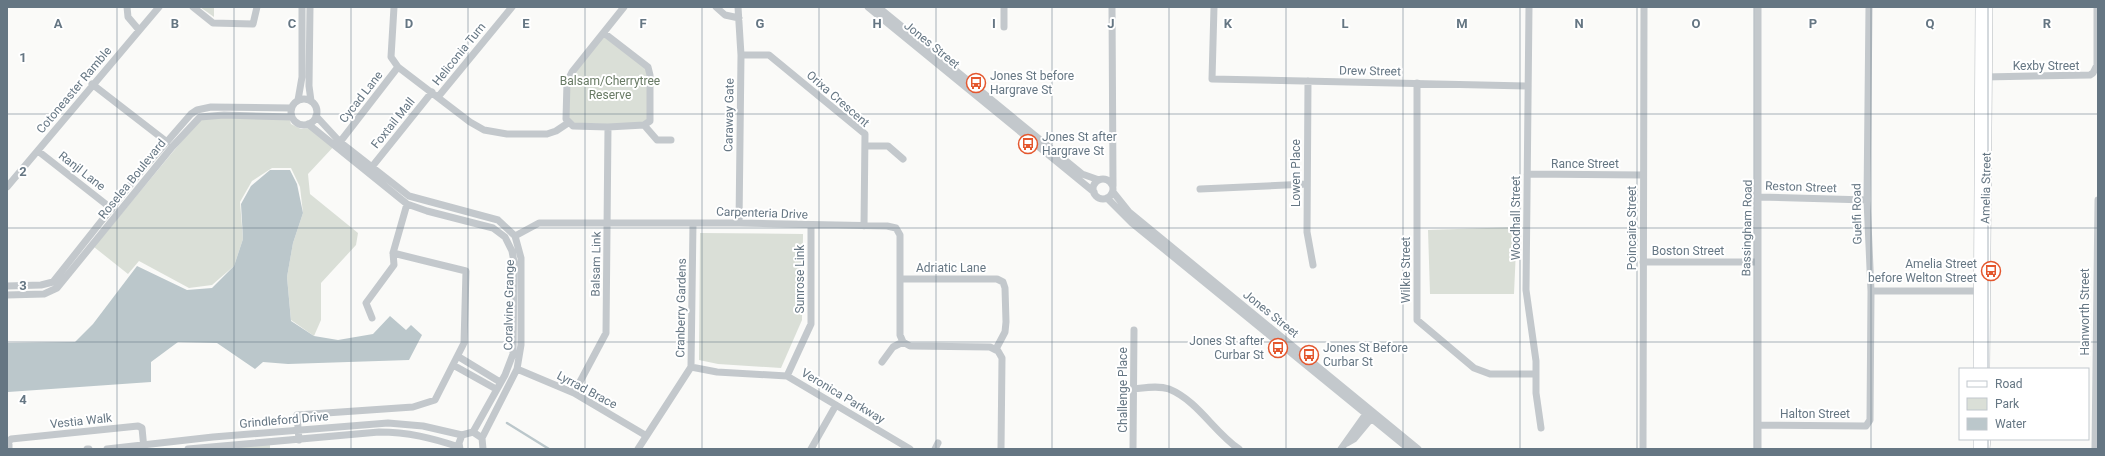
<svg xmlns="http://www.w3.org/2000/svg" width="2105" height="456" font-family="Roboto,sans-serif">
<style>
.green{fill:#dadfd7}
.water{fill:#bbc7cb}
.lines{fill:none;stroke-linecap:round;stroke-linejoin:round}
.stream{stroke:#bbc7cb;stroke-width:2.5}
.major-casing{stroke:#b5babe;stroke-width:10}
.minor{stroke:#c3c8cc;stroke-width:7}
.major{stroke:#fff;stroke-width:9}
.grid{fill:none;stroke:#657683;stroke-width:1;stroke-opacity:0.55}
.labels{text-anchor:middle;stroke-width:4;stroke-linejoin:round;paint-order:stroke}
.street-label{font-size:12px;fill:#657683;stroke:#fff}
.poi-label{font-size:12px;fill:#657683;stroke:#fff;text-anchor:start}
.park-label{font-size:12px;fill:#687a64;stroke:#fff}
.grid-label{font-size:13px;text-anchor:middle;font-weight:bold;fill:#657683;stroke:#fff;stroke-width:4;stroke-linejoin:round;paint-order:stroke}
</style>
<rect width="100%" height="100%" fill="#fafaf8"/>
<path class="green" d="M200,7h14v10z
M604,33l44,34 2,54 -6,4 -76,-2 -1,-41z
M288,114l3,10 10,5 16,-2 19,17 -28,30 2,20 48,39 -2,12 -35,38v37l-7,16 -23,-16 -4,-43 6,-34 10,-30 -3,-26 -9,-19h-19l-20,13 -12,21 3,37 -9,27 -22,19 -23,3 -50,-27 -11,13 -34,-27 107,-129z
M1517,227l-3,67h-84l-2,-64z
M700,233l103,1 -1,86 -21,48 -63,-4 -19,-4z
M270,444v5h-48z"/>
<path class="water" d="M270,170h20l7,14 6,29 -10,30 -6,34 4,44 23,15 24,4 35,-6 17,-18 16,14 5,-5 11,10 -13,25 -121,4 -25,-2 -8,7 -38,-26 -39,-1 -27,20v20l-143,10 -1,3v-52l68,-1 18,-18 44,-58 50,24 25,-2 22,-22 9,-27 -2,-35 10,-18z"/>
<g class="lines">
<path class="stream" d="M507,423l42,26"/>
<defs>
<path id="major" d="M1978,369l2,-362
M1985,369l3,-362
M1978,449v-10
M1985,449l1,-10"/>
</defs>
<use href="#major" class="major-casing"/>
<path class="minor" d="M127,7l1,10 11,13
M193,7l20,16 40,1 4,-17
M310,7l-1,79 2,15
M394,7l-3,50 7,10 72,55 14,8 23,4h40l9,-3 12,-8
M716,7l9,8 14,3
M738,7l3,48 -2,168
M868,7l226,185
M878,7l204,167 17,6
M1112,7l1,179
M1214,7l-2,72 316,7
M1529,7l-3,283 10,71v32l5,35
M1004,27v-20
M604,33l44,34 2,8v46l-6,4 -36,2 -35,-1 -7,-7 1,-37 5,-10 52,-65
M741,55h28l96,79 -1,92
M1984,77l106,-2 3,-2 4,-8v-58
M1308,81l-1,151 6,33
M1417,83v237l57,48 16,6h46
M92,84l75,58
M438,97l74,-90
M291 112a13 13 0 1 1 26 0a13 13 0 1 1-26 0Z
M298,100l4,-23v-70
M316,116l24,26 69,54 89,24 17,16 6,22v87l-4,24 -35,69
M308,124l99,80 20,7 66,17 12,9 7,14 2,11 -1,92 -8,21 -32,57
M644,125l13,15h14
M340,142l58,-75
M865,146h23l15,13
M38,151l74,58
M371,168l61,-76
M1527,174l116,1
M1093 189a10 10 0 1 1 20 0a10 10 0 1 1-20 0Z
M7,187l152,-180
M1200,189l107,-5
M1113,192l16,20 289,237
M1759,197l108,3
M1107,198l25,25 277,226
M515,236l24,-13h200l148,3 9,2 4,7v100l3,7 7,4 80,1 8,4 4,7 -1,91
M1643,262h114
M901,279h96l6,3 2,6 1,34 -1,10 -9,17
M7,286l34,-1 12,-3 85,-107 53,-61 6,-4 14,-3 80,1
M1871,291h111
M7,295l37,-1 13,-6 115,-141 28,-30 24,-2 68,2
M372,318l-6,-15 28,-38 -1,-12
M459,357l41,25
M882,362l11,-15 10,-5
M453,365l43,24
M691,367l26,5 70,4 123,73
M517,369l57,24 71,42
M787,376l24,-52v-98
M1132,389c12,-1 26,-4 37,0 29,12 45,43 70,60
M574,393l32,-60 2,-206
M1758,425l108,1 4,-6 1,-129 -4,-91 2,-193
M299,440l-2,-25 116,-8 22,-7 29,-57 2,-72 -73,-18 14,-49
M1347,443l7,-4 20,-24
M9,449v-7l2,-3 127,-13 4,2 2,21
M87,449h2
M107,449l106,-12 175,-14 35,3 39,9
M188,449l191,-17c29,0 53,6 80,15
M460,449l-1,-6 3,-8 11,-3 9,6 1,11
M638,449l53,-82 2,-144
M811,449l25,-44
M935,449l3,-6
M1133,449l1,-119
M1341,449l27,-38
M1643,449l1,-442
M1758,449v-442
M2095,449l3,-249"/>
<use href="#major" class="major"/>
</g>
<path class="grid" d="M117,7v442M234,7v442M351,7v442M468,7v442M585,7v442M702,7v442M819,7v442M936,7v442M1052,7v442M1169,7v442M1286,7v442M1403,7v442M1520,7v442M1637,7v442M1754,7v442M1871,7v442M1988,7v362M7,114h2091M7,228h2091M7,342h2091M1988,439v10"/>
<defs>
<symbol id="bus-ring" viewBox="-11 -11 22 22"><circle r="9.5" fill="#fff" stroke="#e4572e" stroke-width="1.5"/><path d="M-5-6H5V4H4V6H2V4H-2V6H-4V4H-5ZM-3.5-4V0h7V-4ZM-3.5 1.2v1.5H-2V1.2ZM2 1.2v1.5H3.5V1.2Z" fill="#e4572e"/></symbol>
</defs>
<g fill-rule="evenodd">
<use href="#bus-ring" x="965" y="72" width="22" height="22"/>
<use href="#bus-ring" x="1017" y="133" width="22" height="22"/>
<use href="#bus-ring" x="1980" y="260" width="22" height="22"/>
<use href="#bus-ring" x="1267" y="337" width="22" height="22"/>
<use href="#bus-ring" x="1298" y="344" width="22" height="22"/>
</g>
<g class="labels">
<g class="street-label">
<text transform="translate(932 45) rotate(39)" y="4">Jones Street</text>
<text transform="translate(459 54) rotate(-51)" y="4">Heliconia Turn</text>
<text x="2046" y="70">Kexby Street</text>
<text transform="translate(1370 71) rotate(1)" y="4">Drew Street</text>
<text transform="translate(74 90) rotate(-50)" y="4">Cotoneaster Ramble</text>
<text transform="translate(361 97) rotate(-52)" y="4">Cycad Lane</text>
<text transform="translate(838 99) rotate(41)" y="4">Orixa Crescent</text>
<text transform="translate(729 115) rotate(-89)" y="4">Caraway Gate</text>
<text transform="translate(393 123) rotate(-51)" y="4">Foxtail Mall</text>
<text x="1585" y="168">Rance Street</text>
<text transform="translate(82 171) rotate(38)" y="4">Ranjl Lane</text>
<text transform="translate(1296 173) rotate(-90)" y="4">Lowen Place</text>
<text transform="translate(132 179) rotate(-51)" y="4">Roselea Boulevard</text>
<text transform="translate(1801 187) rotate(2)" y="4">Reston Street</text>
<text transform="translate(1986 188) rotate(-89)" y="4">Amelia Street</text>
<text transform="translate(762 213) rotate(2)" y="4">Carpenteria Drive</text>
<text transform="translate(1857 214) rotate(-91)" y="4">Guelfi Road</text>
<text transform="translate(1516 218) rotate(-90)" y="4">Woodhall Street</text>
<text transform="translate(1632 228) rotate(-90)" y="4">Poincaire Street</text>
<text transform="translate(1747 228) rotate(-89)" y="4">Bassingham Road</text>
<text x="1688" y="255">Boston Street</text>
<text transform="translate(596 264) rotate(-89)" y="4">Balsam Link</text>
<text x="951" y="272">Adriatic Lane</text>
<text transform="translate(1406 270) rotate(-90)" y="4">Wilkie Street</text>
<text transform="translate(800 279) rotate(-90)" y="4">Sunrose Link</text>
<text transform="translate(509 305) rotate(-89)" y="4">Coralvine Grange</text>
<text transform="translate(681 308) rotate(-89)" y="4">Cranberry Gardens</text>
<text transform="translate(2085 312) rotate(-90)" y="4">Hanworth Street</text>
<text transform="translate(1271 314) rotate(39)" y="4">Jones Street</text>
<text transform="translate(587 390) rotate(28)" y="4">Lyrrad Brace</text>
<text transform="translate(1123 390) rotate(-90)" y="4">Challenge Place</text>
<text transform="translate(843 396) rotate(31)" y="4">Veronica Parkway</text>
<text x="1815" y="418">Halton Street</text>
<text transform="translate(284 420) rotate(-5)" y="4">Grindleford Drive</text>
<text transform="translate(81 421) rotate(-6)" y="4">Vestia Walk</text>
</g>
<g class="poi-label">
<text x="990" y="80">Jones St before<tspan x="990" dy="14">Hargrave St</tspan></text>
<text x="1042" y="141">Jones St after<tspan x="1042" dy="14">Hargrave St</tspan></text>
<text x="1977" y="268" text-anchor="end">Amelia Street<tspan x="1977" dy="14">before Welton Street</tspan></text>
<text x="1264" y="345" text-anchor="end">Jones St after<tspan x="1264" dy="14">Curbar St</tspan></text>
<text x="1323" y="352">Jones St Before<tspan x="1323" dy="14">Curbar St</tspan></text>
</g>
<g class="park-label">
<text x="610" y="85">Balsam/Cherrytree<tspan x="610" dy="14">Reserve</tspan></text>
</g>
</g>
<g class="grid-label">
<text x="58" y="28">A</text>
<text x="175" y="28">B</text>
<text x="292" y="28">C</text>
<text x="409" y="28">D</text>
<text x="526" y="28">E</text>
<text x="643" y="28">F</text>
<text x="760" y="28">G</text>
<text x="877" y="28">H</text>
<text x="994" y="28">I</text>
<text x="1111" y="28">J</text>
<text x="1228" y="28">K</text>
<text x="1345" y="28">L</text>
<text x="1462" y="28">M</text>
<text x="1579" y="28">N</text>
<text x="1696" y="28">O</text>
<text x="1813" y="28">P</text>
<text x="1930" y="28">Q</text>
<text x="2047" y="28">R</text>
<text x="23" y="62">1</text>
<text x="23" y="176">2</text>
<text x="23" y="290">3</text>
<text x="23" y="404">4</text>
</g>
<rect width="2105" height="456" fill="none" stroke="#657683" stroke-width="16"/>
<rect x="1959" y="368" width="130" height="72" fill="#ffffff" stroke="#c1c8cd"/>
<rect x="1967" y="381" width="20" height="6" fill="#ffffff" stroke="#c1c8cd"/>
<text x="1995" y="388" font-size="12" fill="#657683">Road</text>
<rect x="1967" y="398" width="20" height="12" fill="#dadfd7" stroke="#c1c8cd"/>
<text x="1995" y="408" font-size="12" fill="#657683">Park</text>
<rect x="1967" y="418" width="20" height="12" fill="#bbc7cb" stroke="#c1c8cd"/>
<text x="1995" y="428" font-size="12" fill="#657683">Water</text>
</svg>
